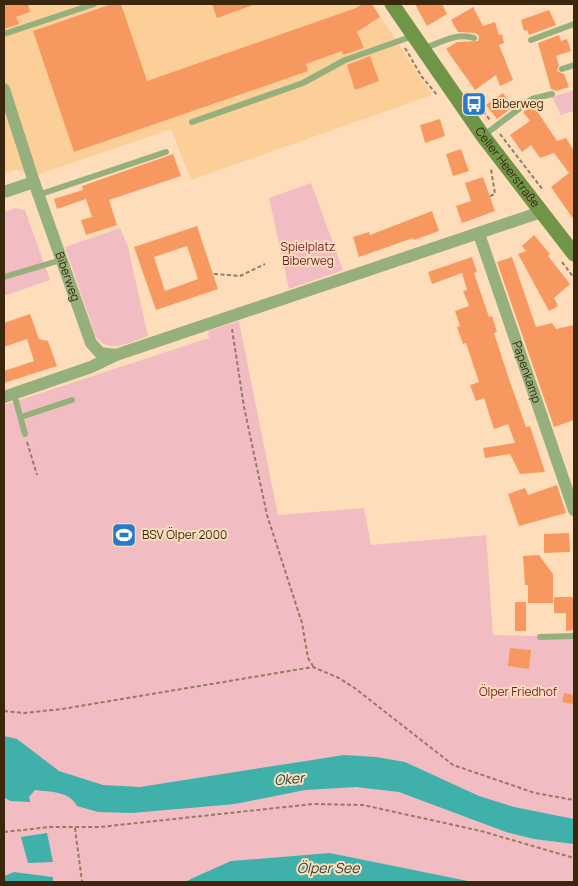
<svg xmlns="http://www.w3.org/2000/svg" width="578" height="886" font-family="Manrope,sans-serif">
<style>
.built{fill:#fcce98}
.green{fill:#f1bcc2}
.water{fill:#3fb0aa}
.building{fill:#f79860;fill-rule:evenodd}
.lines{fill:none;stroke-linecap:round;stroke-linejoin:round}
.path{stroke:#967c5e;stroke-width:2;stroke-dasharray:4 2.5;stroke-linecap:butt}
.service{stroke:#96b07d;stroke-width:6}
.minor{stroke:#96b07d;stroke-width:12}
.secondary{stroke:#709548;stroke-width:15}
.labels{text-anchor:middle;stroke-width:4;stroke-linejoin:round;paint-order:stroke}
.poi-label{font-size:12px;fill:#3b270d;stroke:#fedeba;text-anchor:start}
.street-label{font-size:12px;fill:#3b270d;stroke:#fedeba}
.park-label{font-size:12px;fill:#711c31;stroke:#fedeba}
.water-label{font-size:14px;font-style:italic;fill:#254644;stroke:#fedeba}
</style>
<rect width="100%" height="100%" fill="#fedeba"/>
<path class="built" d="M4,4h368l60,91 -241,85 -20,-51 -134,46 -21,-5 -12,3z"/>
<path class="green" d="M574,90v21l-13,4 -9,-18z
M311,183l32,87 -54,19 -20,-91z
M15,208l10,2 25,70 -46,16v-84z
M120,228l8,19 20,89c-19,6 -37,19 -52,1l-31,-90z
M239,321l39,194 86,-7 7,37 115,-10 7,100 81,2v245h-101l-143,-29 -141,26 -5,3h-131v-5l-39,-5 -10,4v-471l205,-67 -1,-7z"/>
<path class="water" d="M4,736l13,3 42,32 44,14 37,2 204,-32 32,2 29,5 74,34 35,11 60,12v25l-40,-5 -28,-7 -107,-40 -43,-5 -51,3 -70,14 -103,9 -34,-1 -21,-6c-8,-15 -26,-14 -42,-16l-6,7 1,5 -20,-1 -6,-4z
M47,833l6,29 -25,1 -7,-26z
M330,853l143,29h-289l47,-21z
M14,872l39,5v5h-49v-6z"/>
<path class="building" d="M4,4h24l2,8 -14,5 3,7 -15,5z
M112,4h9l26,77 209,-73 6,-4h10l8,13 -23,15 7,16 -21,7 -1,-4 -36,13 2,7 -234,81 -41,-121z
M212,4h40l1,1 -36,13z
M415,4h27l5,10 -20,12z
M473,7l10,19 12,-4 4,13 3,-1 2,9 -5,2 14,35 -13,6 -4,-11 -21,15 -29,-41 11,-7 21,-1 1,-5 -3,-3 -18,-1 -7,-12z
M549,10l7,15 -27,10 -2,-5 -3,1 -3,-11z
M559,35l2,6 6,-2 4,12 -15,5 3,9 -2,6 7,3 5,13 -13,4 -5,-2 -13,-46z
M370,56l9,25 -24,9 -8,-25z
M503,93l10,14 -16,12 -11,-14z
M533,105l24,36 9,-3 8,13v69l-23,-33 18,-14 -15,-20 -14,5 -9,-13 -9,7 -12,-17 20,-14 -7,-9z
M440,119l5,17 -20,7 -5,-18z
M461,149l8,22 -16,5 -7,-22z
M173,154l8,22 -72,24 8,25 -31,10 -5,-15 11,-3 -6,-18 -29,10 -3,-10 29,-9 -1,-4z
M483,177l12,34 -33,12 -6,-17 15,-5 -6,-18z
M432,211l7,20 -25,9 -1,-2 -54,19 -6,-20 16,-5 1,3z
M197,226l21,63 -62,21 -22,-63zM187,246l11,33 -33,12 -11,-34z
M534,235l16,19 -2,2 22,28 -16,14 4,8 -9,5 -31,-57 8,-3 -4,-5z
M472,257l5,15 -3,1 15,44 3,-1 5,16 -3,1 15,46 17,48 4,-1 15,46 -25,2 -10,-20 -25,4 -2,-10 32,-5 -7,-19 -14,5 -10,-31 -8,3 -6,-16 9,-3 -13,-39 -3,1 -6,-17 3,-1 -5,-15 14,-5 -6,-15 4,-1 -5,-17 -30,11 -4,-12z
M512,257l24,70 16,-4 4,6 18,-4v95l-20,7 -57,-165z
M30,314l9,25 9,2 9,25 -53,17v-12l30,-10 -7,-22 -23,8v-24z
M557,485l9,28 -47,13 -11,-32 17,-6 3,7z
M569,533l1,19 -26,1v-19z
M539,555l14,19v29h-25v-18h-3l-2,-29z
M554,597h20v33l-8,1v-18h-12z
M515,602h11v29h-11z
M510,648l21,2 -2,19 -21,-3z
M564,693l10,2 -1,9 -11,-2z"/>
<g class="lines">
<path class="path" d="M405,48l17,29 16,19
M479,106l11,14
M500,134l43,56
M490,196l5,-2 -4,-25
M562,262l12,16
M214,274l26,2 25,-12
M232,329l12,78 23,108 35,108 6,35 5,8
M27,442l10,33
M4,711l20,2 38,-4 251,-42 26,11 17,11 97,76 82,28 39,7
M75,828l7,54
M4,832l46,-5h50l213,-23 50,1 118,26 93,27"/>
<path class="service" d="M4,34l90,-30
M531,40l43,-16
M423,49c16,-6 34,-17 51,-11
M562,69l12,-4
M192,122l111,-39 42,-23 68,-24
M483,136l49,-37 20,-5
M38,195l128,-43
M4,277l57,-17
M14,394l11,40
M21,417l51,-17
M540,637l34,-1"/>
<g class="minor">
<path id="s1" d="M4,89l30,93 57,161 9,10 16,2"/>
<path d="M4,192l30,-10"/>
<path id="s2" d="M479,234l95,276"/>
<path d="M4,397l87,-30 25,-12 425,-143"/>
</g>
<path class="secondary" id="s3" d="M392,4l91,132 91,118"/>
</g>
<defs>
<symbol id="bus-square" viewBox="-11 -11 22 22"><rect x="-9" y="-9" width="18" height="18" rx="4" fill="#267cca" stroke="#fedeba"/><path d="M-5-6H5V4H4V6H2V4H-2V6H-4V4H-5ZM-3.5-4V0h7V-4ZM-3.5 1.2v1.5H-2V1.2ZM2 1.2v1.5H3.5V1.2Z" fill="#fff"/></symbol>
<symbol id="stadium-square" viewBox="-11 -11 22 22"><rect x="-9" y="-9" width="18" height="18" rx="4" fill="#267cca" stroke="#fedeba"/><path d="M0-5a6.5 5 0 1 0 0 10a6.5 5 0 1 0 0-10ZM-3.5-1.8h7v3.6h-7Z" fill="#fff"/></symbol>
</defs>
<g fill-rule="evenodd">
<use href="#bus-square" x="460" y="90" width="28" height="28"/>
<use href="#stadium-square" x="110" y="521" width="28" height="28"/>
</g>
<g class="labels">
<g class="poi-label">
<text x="492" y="108">Biberweg</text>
<text x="142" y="539">BSV Ölper 2000</text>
</g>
<g class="street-label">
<text dy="4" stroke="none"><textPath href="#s3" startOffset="200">Celler Heerstraße</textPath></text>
<text dy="4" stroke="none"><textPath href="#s1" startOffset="198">Biberweg</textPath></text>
<text dy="4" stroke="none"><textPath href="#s2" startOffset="146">Papenkamp</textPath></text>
</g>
<g class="park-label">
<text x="308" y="251">Spielplatz<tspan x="308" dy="14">Biberweg</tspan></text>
<text x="518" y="696">Ölper Friedhof</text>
</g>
<g class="water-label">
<text transform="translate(289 779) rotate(-5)" y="5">Oker</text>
<text x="328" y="873">Ölper See</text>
</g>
</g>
<rect width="578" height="886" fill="none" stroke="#3b270d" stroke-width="10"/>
</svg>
